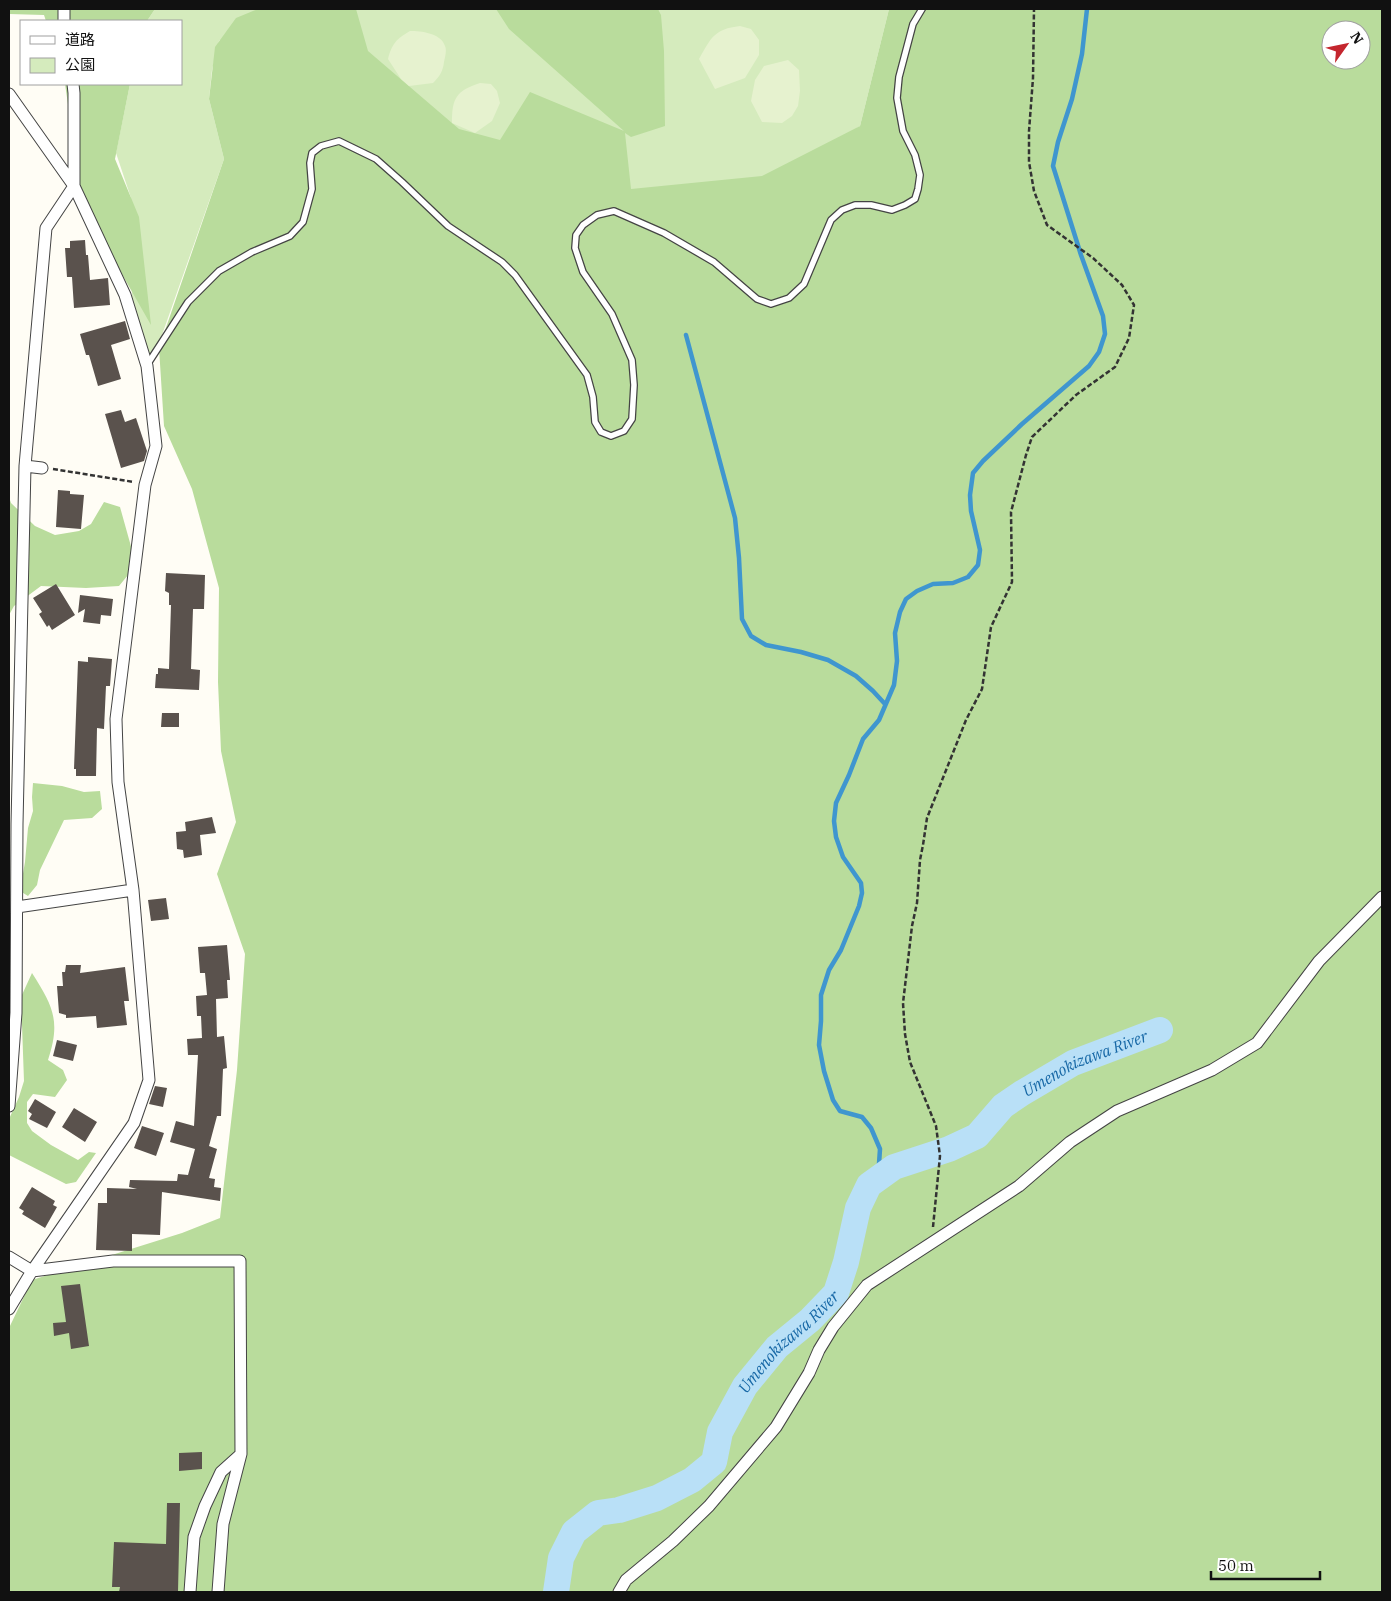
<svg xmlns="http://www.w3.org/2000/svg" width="1391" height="1601" font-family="'IBM Plex Serif','Noto Sans JP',serif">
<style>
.green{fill:#d5ebbd}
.forest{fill:#b9dc9c;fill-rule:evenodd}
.pitch{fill:#e6f2cf}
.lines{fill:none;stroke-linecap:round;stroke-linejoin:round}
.stream{stroke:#3f96cf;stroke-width:4.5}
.river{stroke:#b9e0f7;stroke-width:26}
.building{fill:#5a524d}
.lane-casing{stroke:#444;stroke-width:8}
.street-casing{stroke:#444;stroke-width:13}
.path{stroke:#333;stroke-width:2.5;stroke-dasharray:5 2.5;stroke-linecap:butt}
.lane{stroke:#fff;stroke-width:5.5}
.street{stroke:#fff;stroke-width:11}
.labels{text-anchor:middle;stroke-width:5;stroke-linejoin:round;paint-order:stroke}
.water-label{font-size:16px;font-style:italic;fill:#1768a6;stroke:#fff}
</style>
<rect width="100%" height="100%" fill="#fffdf5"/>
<path class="green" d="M155,9h116l-52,32 -7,29 -3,29 15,60 -68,193 -12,6 -12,-58 -1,-102 -15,-45 14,-69h51v-63h-34z
M320,9h569l-29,117 -108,75 -289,-3 -119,-114z"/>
<path class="forest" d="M9,9h146l-8,12h-101l-2,-6 -35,-1z
M258,9h98l12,42 91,78 41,11 30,-48 94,39 -115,-102 -13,-20h162l3,6 3,36 1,75 -34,11 -6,-4 6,56 131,-13 98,-50 29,-117h493v1583h-1373v-264l23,-48 150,-47 38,-15 17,-148 8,-116 -28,-80 19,-52 -15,-71 -3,-69 1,-94 -27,-99 -28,-63 -5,-78 65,-189 -15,-60 6,-52 21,-29zM1331,30h30v30h-30z
M65,84h65l-15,75 24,58 12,108 -68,-119z
M9,497l2,6 24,23 20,9 24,-4 12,-7 13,-22 16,5 12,43 -4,25 -9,11 -33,2 -45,-2 -27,20 -5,9z
M33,783l29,3 22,6 16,-1 2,18 -10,9 -28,2 -24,50 -3,15 -9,11 -8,-5 5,-29 3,-34 5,-17 -1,-14z
M32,973c21,33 29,48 16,87l15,10 4,10 -12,17 -22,-3 -6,8v21l5,8 19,14 27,15 11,-8 7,1 -20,29 -10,2 -57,-29v-36l10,-22 5,-16 -3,-84z"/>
<path class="pitch" d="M740,26l11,3 8,11v15l-14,23 -30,11 -16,-30c12,-21 15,-30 41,-33z
M410,31c11,0 31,2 35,15 2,4 0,11 -1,16 -1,9 -4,14 -11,21l-24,3 -8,-7 -13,-20c4,-15 8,-20 22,-28z
M788,60l11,10 1,21 -2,15 -6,10 -10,7 -20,-1 -11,-21 4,-21 9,-14z
M480,83l11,1 6,7 3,12 -8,18 -17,12 -23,-10c0,-25 4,-32 28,-40z"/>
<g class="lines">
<path class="stream" d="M686,335l49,183 4,40 3,61 9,17 15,9 35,7 27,8 28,16 17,15 12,13
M878,1179l2,-30 -9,-21 -9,-11 -22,-6 -7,-11 -9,-29 -5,-26 2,-24v-26l8,-25 12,-20 18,-44 3,-13 -1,-10 -18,-26 -7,-20 -2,-16 2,-18 13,-28 14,-36 16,-19 15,-35 3,-24 -2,-28 5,-21 6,-13 11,-8 16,-7 20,-1 15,-6 10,-12 2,-15 -9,-39 -1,-16 3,-22 10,-12 39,-37 67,-58 10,-14 6,-18 -2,-18 -22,-61 -28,-89 5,-24 14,-43 10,-45 5,-45"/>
<path class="river" id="s1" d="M556,1592l5,-34 13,-26 24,-19 21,-3 38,-12 35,-18 22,-18 6,-30 25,-46 32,-39 33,-27 26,-27 10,-31 12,-54 11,-23 25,-18 55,-18 28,-13 26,-30 19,-13 51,-30 87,-33"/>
</g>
<path class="building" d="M85,240l1,15h2l2,25 18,-2 2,27 -36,3 -2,-31h-5l-2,-29h5v-7z
M125,321l5,18 -19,6 10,34 -23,7 -9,-31h-3l-6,-21z
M121,410l4,12 11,-4 11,33 -3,10 -23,7 -16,-54z
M58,490l12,1v3l14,1 -3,34 -25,-2z
M166,573l39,2 -1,34h-11l-2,60 9,1 -1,20 -44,-2 1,-14h2v-6l11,1 2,-64h-2v-12l-4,-2z
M56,584l19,31 -23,15 -3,-5 -2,2 -8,-13 3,-2 -9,-14z
M80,595l33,4 -2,17 -10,-1 -1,9 -17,-2 2,-13 -7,4z
M88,657l24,2 -2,27h-4l-2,43 -7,-1 -1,48h-20v-7h-2l4,-108 10,1z
M162,713h17v14h-18z
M212,817l4,16 -16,2 2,20 -18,3 -1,-8 -6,-1 -1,-17 10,-1 -1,-9z
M166,898l3,21 -18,2 -3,-21z
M227,945l3,35h-3l1,18 -12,1 1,38 7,-1 3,32 -4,1 -2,47h-4l-8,30 8,3 -8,29 6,1 -1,8 7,1 -1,13 -58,-9 -2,43 -28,-1v17l-36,-1 2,-47h9v-15l30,1 -8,-2 1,-7 47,1 1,-7 10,1 7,-26 -25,-7 6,-21 18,5 4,-71h-10l-1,-16 15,-1 -1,-22h-4l-1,-20 11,-1 -2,-22h-5l-2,-26z
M66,965h15l-1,8 45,-6 4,34h-5l3,24 -30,3 -1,-12 -30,2v-3l-7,-2 -2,-27h6l-1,-14h3z
M57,1040l20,5 -4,16 -20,-5z
M155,1086l12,2 -4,19 -14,-3z
M35,1099l21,13 -9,16 -18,-9 3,-5 -4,-3z
M74,1108l23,14 -12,20 -23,-15z
M142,1126l22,7 -8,23 -22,-8z
M32,1187l23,14 -2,4 4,2 -12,21 -23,-14 2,-3 -5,-3z
M80,1284l9,62 -18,3 -2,-16 -15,3 -1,-13 13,-1 -5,-36z
M202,1452v17l-23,2v-18z
M167,1503h13l-2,89h-59l1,-5h-8l2,-45 52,2z"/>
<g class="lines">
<defs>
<path id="lane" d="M147,365l41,-63 31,-31 33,-19 38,-16 13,-14 9,-33 -2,-26 2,-10 9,-7 18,-5 37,18 26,23 46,44 54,36 13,13 72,100 6,22 2,25 6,10 10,4 13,-5 8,-12 2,-34 -2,-25 -20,-46 -29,-42 -8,-24 1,-13 7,-10 14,-10 17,-4 50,22 50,29 43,37 14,5 18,-6 15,-14 27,-64 11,-10 13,-5h16l21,5 13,-5 10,-6 3,-10 2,-14 -5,-20 -12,-24 -6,-33 2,-21 14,-53 9,-15"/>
<path id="street" d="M64,9v12
M9,94l65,92 51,109 22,71 9,80 -11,39 -29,234 2,63 15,108 16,190 -15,43 -102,148 -23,38
M25,466l17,2
M17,907l116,-17
M9,1106l7,-93 1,-189 8,-358 21,-238 28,-42v-93l-1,-9
M9,1257l23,14 81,-10h127l1,193 -18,70 -5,68
M190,1592l4,-55 11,-31 16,-34 20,-18
M619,1592l7,-12 47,-39 36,-35 67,-79 33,-54 10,-23 14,-23 34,-42 152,-99 51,-44 47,-31 95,-41 45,-27 62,-82 63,-64"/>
</defs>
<use href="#lane" class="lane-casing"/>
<use href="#street" class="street-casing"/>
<path class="path" d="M53,469l81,13
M933,1227l7,-71 -4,-30 -26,-64 -5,-28 -2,-31 9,-77 5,-23 3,-43 3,-15 4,-27 39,-98 16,-31 9,-62 21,-45 -1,-70 15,-57 6,-18 44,-42 39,-28 14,-29 5,-33 -12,-20 -29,-27 -46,-33 -13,-34 -5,-29v-31l4,-53 1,-69"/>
<use href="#lane" class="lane"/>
<use href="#street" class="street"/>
</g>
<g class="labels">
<g class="water-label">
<text dy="6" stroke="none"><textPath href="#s1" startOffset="802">Umenokizawa River</textPath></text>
<text dy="6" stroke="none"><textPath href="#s1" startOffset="368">Umenokizawa River</textPath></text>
</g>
</g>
<rect width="1391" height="1601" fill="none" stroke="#111111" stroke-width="20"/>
<rect x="20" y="20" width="162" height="65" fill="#ffffff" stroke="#a0a0a0"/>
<rect x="30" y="36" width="25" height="8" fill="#ffffff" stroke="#a0a0a0"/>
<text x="65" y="45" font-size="15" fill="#111111">道路</text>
<rect x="30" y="58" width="25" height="15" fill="#d5ebbd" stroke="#a0a0a0"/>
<text x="65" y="70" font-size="15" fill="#111111">公園</text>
<g transform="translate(1346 45) rotate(57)"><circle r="24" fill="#ffffff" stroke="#a0a0a0"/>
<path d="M0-4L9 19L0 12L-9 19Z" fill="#c4262e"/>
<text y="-8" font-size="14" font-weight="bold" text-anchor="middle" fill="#111111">N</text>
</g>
<path d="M1211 1571v8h109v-8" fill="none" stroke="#111111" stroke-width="2.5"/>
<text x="1218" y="1571" font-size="15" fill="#111111" stroke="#ffffff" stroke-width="4" paint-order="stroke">50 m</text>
</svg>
